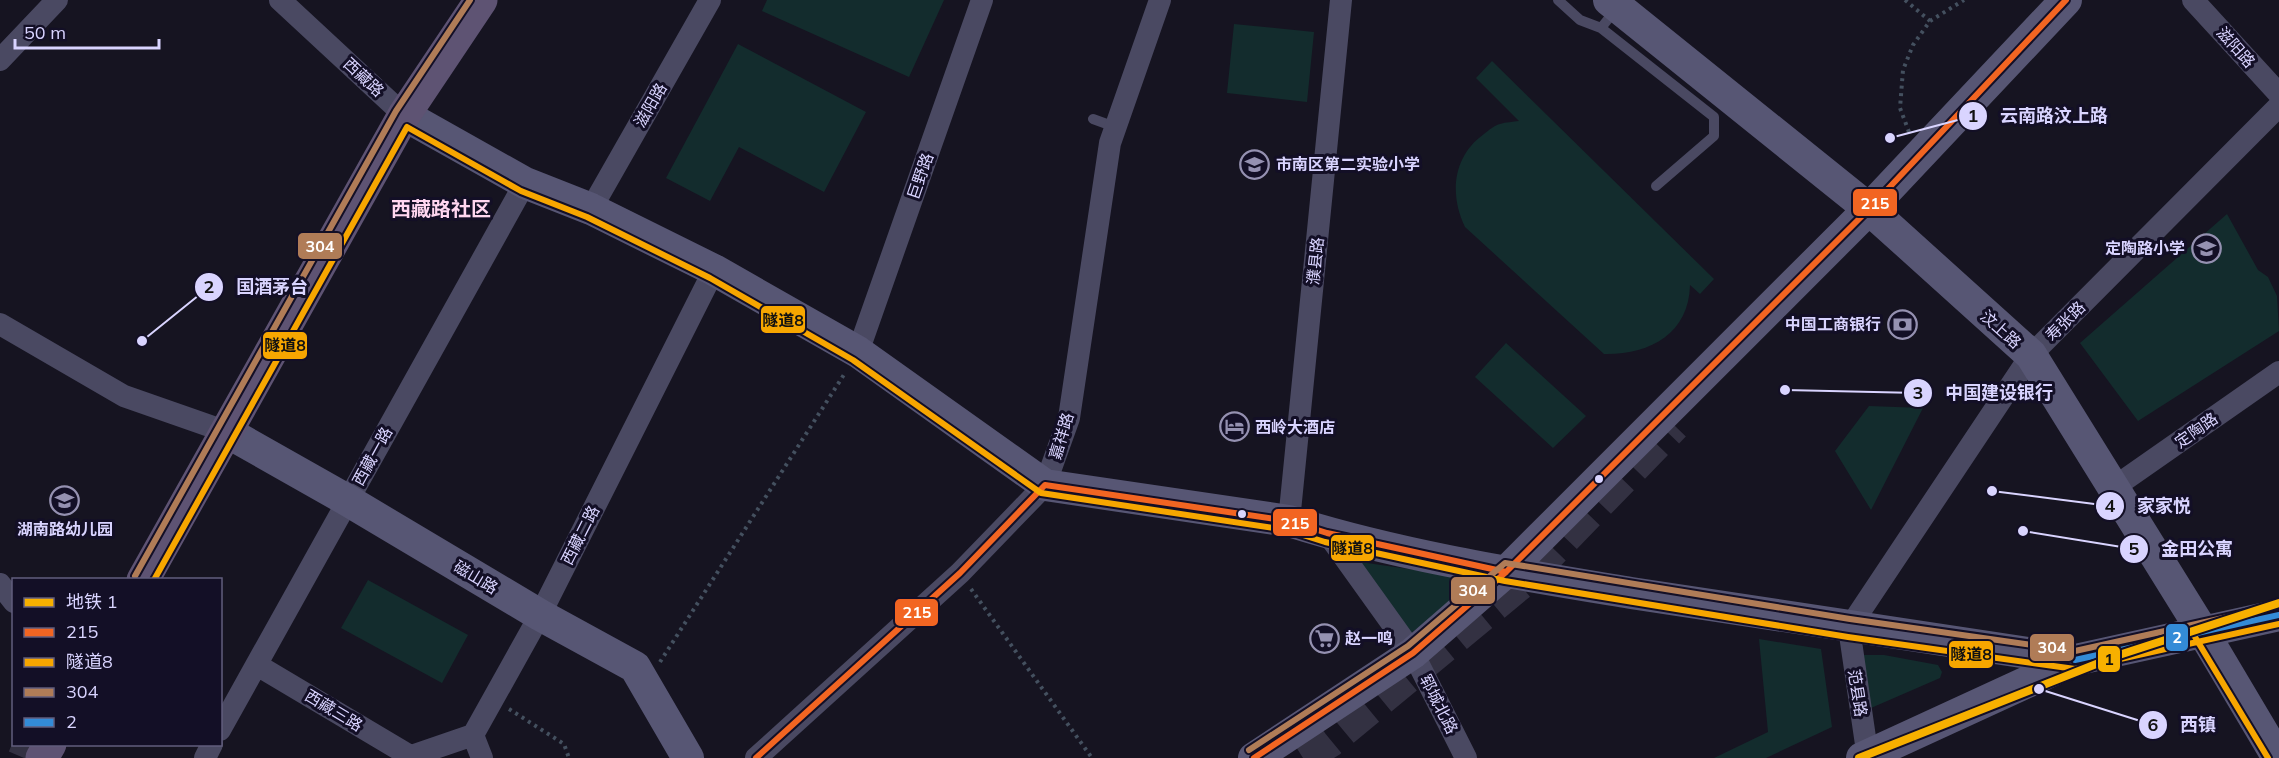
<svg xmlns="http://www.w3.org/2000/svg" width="2279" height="758" font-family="Mulish,'Noto Sans SC',sans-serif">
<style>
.green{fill:#132c2d}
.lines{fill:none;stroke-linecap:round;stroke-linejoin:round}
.highway-tunnel{stroke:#333142;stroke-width:33;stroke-dasharray:33 16;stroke-linecap:butt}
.path{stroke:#44505f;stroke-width:4;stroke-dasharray:3 4.5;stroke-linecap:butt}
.lane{stroke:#4a4962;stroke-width:10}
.street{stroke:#4a4962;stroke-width:22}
.secondary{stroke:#575674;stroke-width:32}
.primary{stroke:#5e5373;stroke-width:33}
.bus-1-casing{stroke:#130f26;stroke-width:10}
.bus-2-casing{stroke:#130f26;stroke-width:10}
.bus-3-casing{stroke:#130f26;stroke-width:10}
.bus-4-casing{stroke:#130f26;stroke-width:10}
.bus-1{stroke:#f26522;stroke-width:6}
.bus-2{stroke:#f7a600;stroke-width:6}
.bus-3{stroke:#b07c57;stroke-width:6}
.bus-4{stroke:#338bd7;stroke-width:6}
.metro-1-casing{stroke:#130f26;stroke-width:12}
.metro-1{stroke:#f7b000;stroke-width:8}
.bus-dot{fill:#d9d4ff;stroke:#130f26;stroke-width:2}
.labels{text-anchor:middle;stroke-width:6;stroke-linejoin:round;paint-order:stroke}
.street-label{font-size:16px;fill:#d9d4ff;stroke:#130f26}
.poi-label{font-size:16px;font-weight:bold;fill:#d9d4ff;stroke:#130f26;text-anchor:start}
.quarter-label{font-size:20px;font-weight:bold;fill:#ffd6f0;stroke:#130f26}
.leader{fill:none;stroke:#d9d4ff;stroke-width:2}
.callout-dot{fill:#d9d4ff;stroke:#130f26;stroke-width:2}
.mark-label{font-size:18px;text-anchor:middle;font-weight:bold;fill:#111}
.callout-label{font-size:18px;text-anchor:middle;font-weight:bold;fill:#d9d4ff;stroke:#130f26;stroke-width:6;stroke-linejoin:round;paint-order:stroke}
.line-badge{stroke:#130f26;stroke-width:2}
.badge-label{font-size:16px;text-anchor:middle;font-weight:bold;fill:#fff}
.pale-badge-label{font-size:16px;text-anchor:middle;font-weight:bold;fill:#111}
</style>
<rect width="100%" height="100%" fill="#161421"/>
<path class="green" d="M767,0h177l-35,77 -147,-66z
M1234,24l80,8 -7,70 -80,-9z
M738,44l128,68 -42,80 -85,-45 -29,54 -44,-23z
M1492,61l222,218 -14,15 -10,-9c-1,49 -41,70 -86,69l-139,-127c-16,-33 -12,-71 19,-93 5,-4 11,-9 16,-10 6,-2 13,-2 19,-3l-43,-43z
M2227,214l31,56 10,7 9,19 2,35 -141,90 -58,-78z
M1506,343l80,73 -33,32 -78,-71z
M1869,406l54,2 -52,102 -36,-59z
M1360,562l125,18 -74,53z
M368,580l100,55 -26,48 -101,-55z
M1759,639l62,10 11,78 -66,31h-52l54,-26z
M1859,655h25l54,10 4,7 -2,6 -69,30z"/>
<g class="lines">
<path class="highway-tunnel" d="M24,758l6,-14
M1303,758l27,-17 193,-160 151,-156"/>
<path class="path" d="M1905,0l25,21
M1909,132l-9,-24 3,-38 10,-25 17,-24 34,-21
M971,589l121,169
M660,662l185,-289
M509,709l55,35 5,14"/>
<path class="lane" d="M1558,0l22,20 21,8 16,-20
M1601,28l113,89v19l-58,50
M1093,119l22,8"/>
<path class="street" d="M280,0l124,115
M2193,0l86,94
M0,60l57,-60
M591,209l119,-209
M0,324l124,72 103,36
M858,352l124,-352
M2113,488l166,-116
M1289,521l52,-521
M1327,533l86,120 53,105
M0,584l14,18
M257,665l153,91
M220,730l305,-547
M473,735l9,23
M205,758l7,-14
M406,758l67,-23 67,-120 174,-345
M756,758l204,-185 85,-88 24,-67 41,-275 50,-143
M1868,758l-19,-130 182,-273 248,-249"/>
<path class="secondary" d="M1609,0l260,209 162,146 172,277 75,126
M404,115l121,68 66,26 123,61 144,82 187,133 244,36c111,35 227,53 342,72 148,23 296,45 444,67
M227,432l120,68 193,115 95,52 53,91
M1254,758l159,-105 93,-81 363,-363 197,-209
M1862,758l213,-98 204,-45"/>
<path class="primary" d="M143,580l261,-465 77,-115
M42,758l8,-14"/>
<defs>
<path id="bus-1" d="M756,758l204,-185 85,-88 244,36 38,12 179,39
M1254,758l159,-105 93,-81 363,-363 197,-209"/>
<path id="bus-2" d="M154,580l253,-453 114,64 66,26 123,61 143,82 188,133 246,37 38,12 180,39 343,56 227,32 204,-45
M2195,637l73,121"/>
<path id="bus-3" d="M135,576l261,-465 74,-111
M1249,750l159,-104 97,-83 345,56 225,32 202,-45"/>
<path id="bus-4" d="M2075,660l204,-45"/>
</defs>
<use href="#bus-1" class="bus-1-casing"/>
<use href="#bus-2" class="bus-2-casing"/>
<use href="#bus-3" class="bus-3-casing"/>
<use href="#bus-4" class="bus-4-casing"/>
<use href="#bus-1" class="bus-1"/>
<use href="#bus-2" class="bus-2"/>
<use href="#bus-3" class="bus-3"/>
<use href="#bus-4" class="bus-4"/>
<defs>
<path id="metro-1" d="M1859,758l260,-103 160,-52"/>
</defs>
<use href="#metro-1" class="metro-1-casing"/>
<use href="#metro-1" class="metro-1"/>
</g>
<defs>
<symbol id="school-ring" viewBox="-11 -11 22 22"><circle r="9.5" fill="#130f26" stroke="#9591b1" stroke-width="1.5"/><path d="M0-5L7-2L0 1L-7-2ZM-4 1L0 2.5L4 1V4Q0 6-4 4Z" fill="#9591b1"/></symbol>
<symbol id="bank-ring" viewBox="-11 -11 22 22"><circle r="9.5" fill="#130f26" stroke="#9591b1" stroke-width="1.5"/><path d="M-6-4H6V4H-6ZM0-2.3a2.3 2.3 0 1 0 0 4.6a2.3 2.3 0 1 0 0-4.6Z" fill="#9591b1"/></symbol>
<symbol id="hotel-ring" viewBox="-11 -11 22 22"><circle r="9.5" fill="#130f26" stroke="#9591b1" stroke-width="1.5"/><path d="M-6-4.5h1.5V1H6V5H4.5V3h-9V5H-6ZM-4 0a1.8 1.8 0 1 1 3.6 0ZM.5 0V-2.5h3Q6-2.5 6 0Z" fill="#9591b1"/></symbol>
<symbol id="supermarket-ring" viewBox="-11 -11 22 22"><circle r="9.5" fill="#130f26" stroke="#9591b1" stroke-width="1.5"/><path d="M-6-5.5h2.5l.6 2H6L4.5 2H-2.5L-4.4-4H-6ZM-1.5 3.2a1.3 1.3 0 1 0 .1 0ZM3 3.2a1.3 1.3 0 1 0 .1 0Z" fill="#9591b1"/></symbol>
</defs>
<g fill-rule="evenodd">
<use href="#school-ring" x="1238" y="148" width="33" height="33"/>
<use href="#school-ring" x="2190" y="232" width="33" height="33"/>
<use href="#bank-ring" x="1886" y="308" width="33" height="33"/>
<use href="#hotel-ring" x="1218" y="410" width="33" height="33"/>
<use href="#school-ring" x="48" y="484" width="33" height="33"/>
<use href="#supermarket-ring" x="1308" y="622" width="33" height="33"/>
</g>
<g class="bus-dot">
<circle cx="1599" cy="479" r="5"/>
<circle cx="1242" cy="514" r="5"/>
</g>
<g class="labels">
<g class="street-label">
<text transform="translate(2236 47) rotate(48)" y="6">滋阳路</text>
<text transform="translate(364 77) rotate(43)" y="6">西藏路</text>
<text transform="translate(650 105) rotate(-60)" y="6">滋阳路</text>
<text transform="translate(920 176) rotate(-71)" y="6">巨野路</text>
<text transform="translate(1315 261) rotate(-84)" y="6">濮县路</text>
<text transform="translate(2065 321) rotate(-45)" y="6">寿张路</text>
<text transform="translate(2001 329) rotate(42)" y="6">汶上路</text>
<text transform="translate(2196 430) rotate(-35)" y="6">定陶路</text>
<text transform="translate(1061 436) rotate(-73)" y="6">嘉祥路</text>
<text transform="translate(372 456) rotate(-61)" y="6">西藏一路</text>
<text transform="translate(580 535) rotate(-63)" y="6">西藏二路</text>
<text transform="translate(476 577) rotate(31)" y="6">磁山路</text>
<text transform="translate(1858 693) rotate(81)" y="6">范县路</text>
<text transform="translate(1439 704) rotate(63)" y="6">郓城北路</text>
<text transform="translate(334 710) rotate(31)" y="6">西藏三路</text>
</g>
<g class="poi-label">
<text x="1276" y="170">市南区第二实验小学</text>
<text x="2185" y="254" text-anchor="end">定陶路小学</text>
<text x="1881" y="330" text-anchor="end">中国工商银行</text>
<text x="1255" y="433">西岭大酒店</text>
<text x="65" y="535" text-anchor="middle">湖南路幼儿园</text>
<text x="1345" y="644">赵一鸣</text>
</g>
<g class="quarter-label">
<text x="441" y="216">西藏路社区</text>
</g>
</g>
<path class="leader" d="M1890 138L1973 116M142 341L209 287M1785 390L1918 393M1992 491L2110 506M2023 531L2134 549M2039 689L2153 725"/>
<g class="callout-dot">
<circle cx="1890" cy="138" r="6"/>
<circle cx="142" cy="341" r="6"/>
<circle cx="1785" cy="390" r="6"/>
<circle cx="1992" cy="491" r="6"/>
<circle cx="2023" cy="531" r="6"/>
<circle cx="2039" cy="689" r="6"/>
<circle cx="1973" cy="116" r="15"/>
<circle cx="209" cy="287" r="15"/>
<circle cx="1918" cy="393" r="15"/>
<circle cx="2110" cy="506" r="15"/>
<circle cx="2134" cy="549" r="15"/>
<circle cx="2153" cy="725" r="15"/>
</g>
<g class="mark-label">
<text x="1973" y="122">1</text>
<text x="209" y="293">2</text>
<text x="1918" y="399">3</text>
<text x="2110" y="512">4</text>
<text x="2134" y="555">5</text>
<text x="2153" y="731">6</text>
</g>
<g class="callout-label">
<text x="2054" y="122">云南路汶上路</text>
<text x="272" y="293">国酒茅台</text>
<text x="1999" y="399">中国建设银行</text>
<text x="2164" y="512">家家悦</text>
<text x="2197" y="555">金田公寓</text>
<text x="2198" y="731">西镇</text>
</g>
<g class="line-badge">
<rect x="1852" y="188" width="46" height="29" rx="6" fill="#f26522"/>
<rect x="297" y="232" width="46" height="28" rx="6" fill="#b07c57"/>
<rect x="760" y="305" width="46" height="29" rx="6" fill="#f7a600"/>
<rect x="262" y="331" width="46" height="29" rx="6" fill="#f7a600"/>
<rect x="1272" y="508" width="46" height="29" rx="6" fill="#f26522"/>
<rect x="1330" y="534" width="45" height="28" rx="6" fill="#f7a600"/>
<rect x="1450" y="576" width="46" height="29" rx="6" fill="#b07c57"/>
<rect x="894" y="598" width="45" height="29" rx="6" fill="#f26522"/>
<rect x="2165" y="623" width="24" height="29" rx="6" fill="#338bd7"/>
<rect x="2029" y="633" width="46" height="29" rx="6" fill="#b07c57"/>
<rect x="1948" y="640" width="46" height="29" rx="6" fill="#f7a600"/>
<rect x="2097" y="645" width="24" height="28" rx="6" fill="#f7b000"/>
</g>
<g class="badge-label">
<text x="1875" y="209">215</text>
<text x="320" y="252">304</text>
<text x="1295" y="529">215</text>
<text x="1473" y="596">304</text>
<text x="917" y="618">215</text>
<text x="2177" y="643">2</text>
<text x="2052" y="653">304</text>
</g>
<g class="pale-badge-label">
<text x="783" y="326">隧道8</text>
<text x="285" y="351">隧道8</text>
<text x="1352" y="554">隧道8</text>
<text x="1971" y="660">隧道8</text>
<text x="2109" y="665">1</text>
</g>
<rect x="12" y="578" width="210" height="168" fill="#130f26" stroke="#625e7d" stroke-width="1.5"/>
<rect x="24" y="598" width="30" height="9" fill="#f7b000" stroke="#625e7d" stroke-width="1.5"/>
<text x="66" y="608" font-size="18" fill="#d9d4ff">地铁 1</text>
<rect x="24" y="628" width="30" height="9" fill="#f26522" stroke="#625e7d" stroke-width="1.5"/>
<text x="66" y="638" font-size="18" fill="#d9d4ff">215</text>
<rect x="24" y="658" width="30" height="9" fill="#f7a600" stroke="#625e7d" stroke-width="1.5"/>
<text x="66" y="668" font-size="18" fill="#d9d4ff">隧道8</text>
<rect x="24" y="688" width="30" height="9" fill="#b07c57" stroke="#625e7d" stroke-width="1.5"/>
<text x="66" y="698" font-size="18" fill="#d9d4ff">304</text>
<rect x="24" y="718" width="30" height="9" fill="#338bd7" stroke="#625e7d" stroke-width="1.5"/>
<text x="66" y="728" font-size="18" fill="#d9d4ff">2</text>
<path d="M15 39v9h144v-9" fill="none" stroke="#d9d4ff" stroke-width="3"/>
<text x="24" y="39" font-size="18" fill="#d9d4ff" stroke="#130f26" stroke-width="4.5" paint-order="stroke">50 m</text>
</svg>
